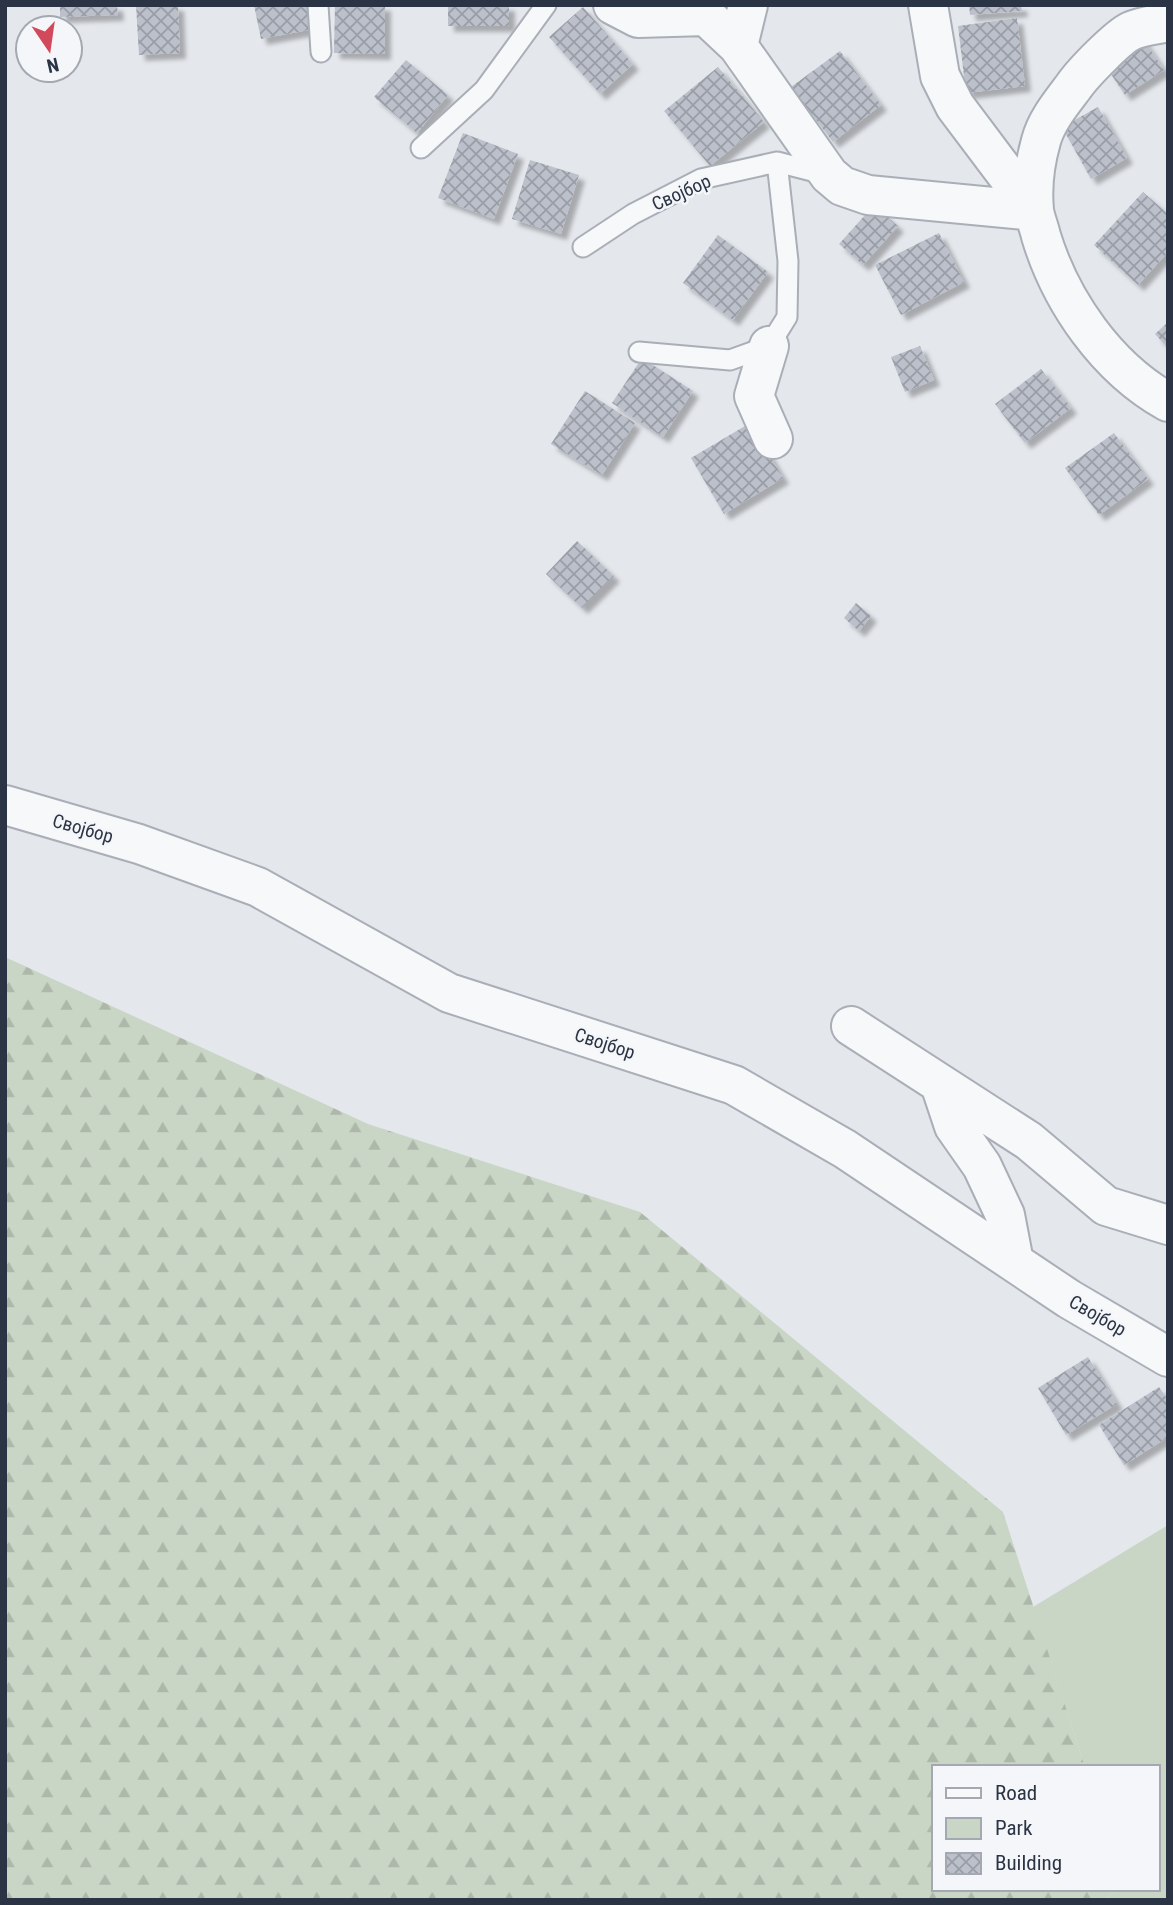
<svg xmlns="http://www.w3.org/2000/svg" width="1173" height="1905" font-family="'Roboto Condensed',sans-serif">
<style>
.green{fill:#c9d6c5}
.forest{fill:url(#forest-firs)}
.building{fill:url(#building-cross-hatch);filter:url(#shadow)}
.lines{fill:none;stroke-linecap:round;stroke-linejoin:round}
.lane-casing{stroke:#a9aeb7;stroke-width:23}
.street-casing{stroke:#a9aeb7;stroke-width:42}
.lane{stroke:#f7f8fa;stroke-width:19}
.street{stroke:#f7f8fa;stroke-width:38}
.labels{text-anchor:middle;stroke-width:5;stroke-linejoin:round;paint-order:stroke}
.street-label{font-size:19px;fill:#2b3445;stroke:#f4f6f9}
</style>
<defs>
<pattern id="forest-firs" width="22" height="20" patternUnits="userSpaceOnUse" patternTransform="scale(1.75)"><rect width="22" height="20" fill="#c9d6c5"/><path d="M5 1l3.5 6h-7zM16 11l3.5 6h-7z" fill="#adb8ab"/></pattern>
<pattern id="building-cross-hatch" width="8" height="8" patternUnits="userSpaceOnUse" patternTransform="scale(1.75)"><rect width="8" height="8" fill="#bbc0ca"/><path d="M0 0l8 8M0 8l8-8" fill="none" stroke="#989da6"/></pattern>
<filter id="shadow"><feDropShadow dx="6" dy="6" stdDeviation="2" flood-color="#0004"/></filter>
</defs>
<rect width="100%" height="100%" fill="#e4e7ec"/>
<path class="green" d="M1168,1525v375h-64l14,-11h39v-122h-72l-52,-160z"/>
<path class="forest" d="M5,957l363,167 272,88 363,300 82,255h-152v122h185l-14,11h-1099z"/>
<path class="building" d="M60,5h57l1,10 -58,2z
M136,5h42l2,48 -41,2z
M254,5h54l5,24 -52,10z
M335,5h50v49l-51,-1z
M448,5h61v21h-61z
M969,5h52l1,6 -52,4z
M583,7l50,57 -33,30 -51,-57z
M1017,18l8,68 -59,7 -8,-67z
M1141,36l23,34 -39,25 -22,-33z
M840,51l41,54 -48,37 -42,-55z
M406,60l42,35 -31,38 -43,-36z
M718,67l46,55 -54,44 -46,-55z
M1098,107l29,51 -36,21 -29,-52z
M463,133l55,21 -24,65 -56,-21z
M530,160l49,15 -18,59 -49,-15z
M1143,192l25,22v38l-30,33 -44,-40z
M874,205l24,21 -35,39 -24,-21z
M939,233l25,49 -63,33 -26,-50z
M718,235l50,37 -35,48 -50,-37z
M1168,322v26l-13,-14z
M920,346l14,34 -29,12 -14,-35z
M642,358l51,33 -30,46 -51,-34z
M1041,369l30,39 -46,35 -30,-39z
M585,391l50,32 -33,52 -51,-31z
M750,423l33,55 -59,36 -33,-56z
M1114,433l34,46 -49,36 -34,-47z
M577,541l37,35 -32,32 -36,-34z
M856,603l15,13 -12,15 -15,-13z
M1088,1357l29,47 -51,31 -28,-47z
M1159,1387l9,13v37l-44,28 -25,-40z"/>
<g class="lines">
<defs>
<path id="lane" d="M318,5l3,47
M421,148l63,-58 62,-85
M583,247l50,-33 68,-35 76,-17 47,12
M639,352l91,8 39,-14 18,-29 1,-56 -11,-99"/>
<path id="street" d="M613,5l25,13 68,-2 32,30 91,129 13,11 26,9 166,16
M928,5l12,71 15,30 79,105
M1168,22c-12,3 -26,4 -37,9 -13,6 -48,42 -57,55 -12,16 -28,35 -33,55 -6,21 -9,47 -7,69 1,8 5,17 7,26 20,66 66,132 127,166
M738,46l10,-41
M769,346l-15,50 19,43
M5,805l134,39 119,43 191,106 285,92 111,64 224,150 99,58
M851,1026l178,115 77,65 62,19
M940,1084l14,42 28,40 23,49 9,47"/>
</defs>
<use href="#lane" class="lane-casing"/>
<use href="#street" class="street-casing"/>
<use href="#lane" class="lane"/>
<use href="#street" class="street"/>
</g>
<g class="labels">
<g class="street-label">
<text transform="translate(681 192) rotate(-24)" y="7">Својбор</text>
<text transform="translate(83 828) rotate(16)" y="7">Својбор</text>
<text transform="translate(605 1043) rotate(18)" y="7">Својбор</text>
<text transform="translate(1098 1315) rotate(30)" y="7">Својбор</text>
</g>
</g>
<rect width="1173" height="1905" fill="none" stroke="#2b3445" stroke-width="14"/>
<rect x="932" y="1765" width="228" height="126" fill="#f4f6f9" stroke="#a4a8b1" stroke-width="2"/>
<rect x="946" y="1788" width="35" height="10" fill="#f7f8fa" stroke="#a4a8b1" stroke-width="2"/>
<text x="995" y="1800" font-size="21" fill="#2b3445">Road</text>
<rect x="946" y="1818" width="35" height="21" fill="#c9d6c5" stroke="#a4a8b1" stroke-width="2"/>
<text x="995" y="1835" font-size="21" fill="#2b3445">Park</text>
<rect x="946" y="1853" width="35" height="21" fill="url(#building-cross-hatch)" stroke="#a4a8b1" stroke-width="2"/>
<text x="995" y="1870" font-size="21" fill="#2b3445">Building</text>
<g transform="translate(49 49) rotate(167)"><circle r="33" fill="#f4f6f9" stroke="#a4a8b1" stroke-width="2"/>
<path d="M0-5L12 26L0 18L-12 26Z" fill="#d1495b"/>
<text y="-10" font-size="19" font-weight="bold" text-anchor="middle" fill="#2b3445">N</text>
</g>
</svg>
